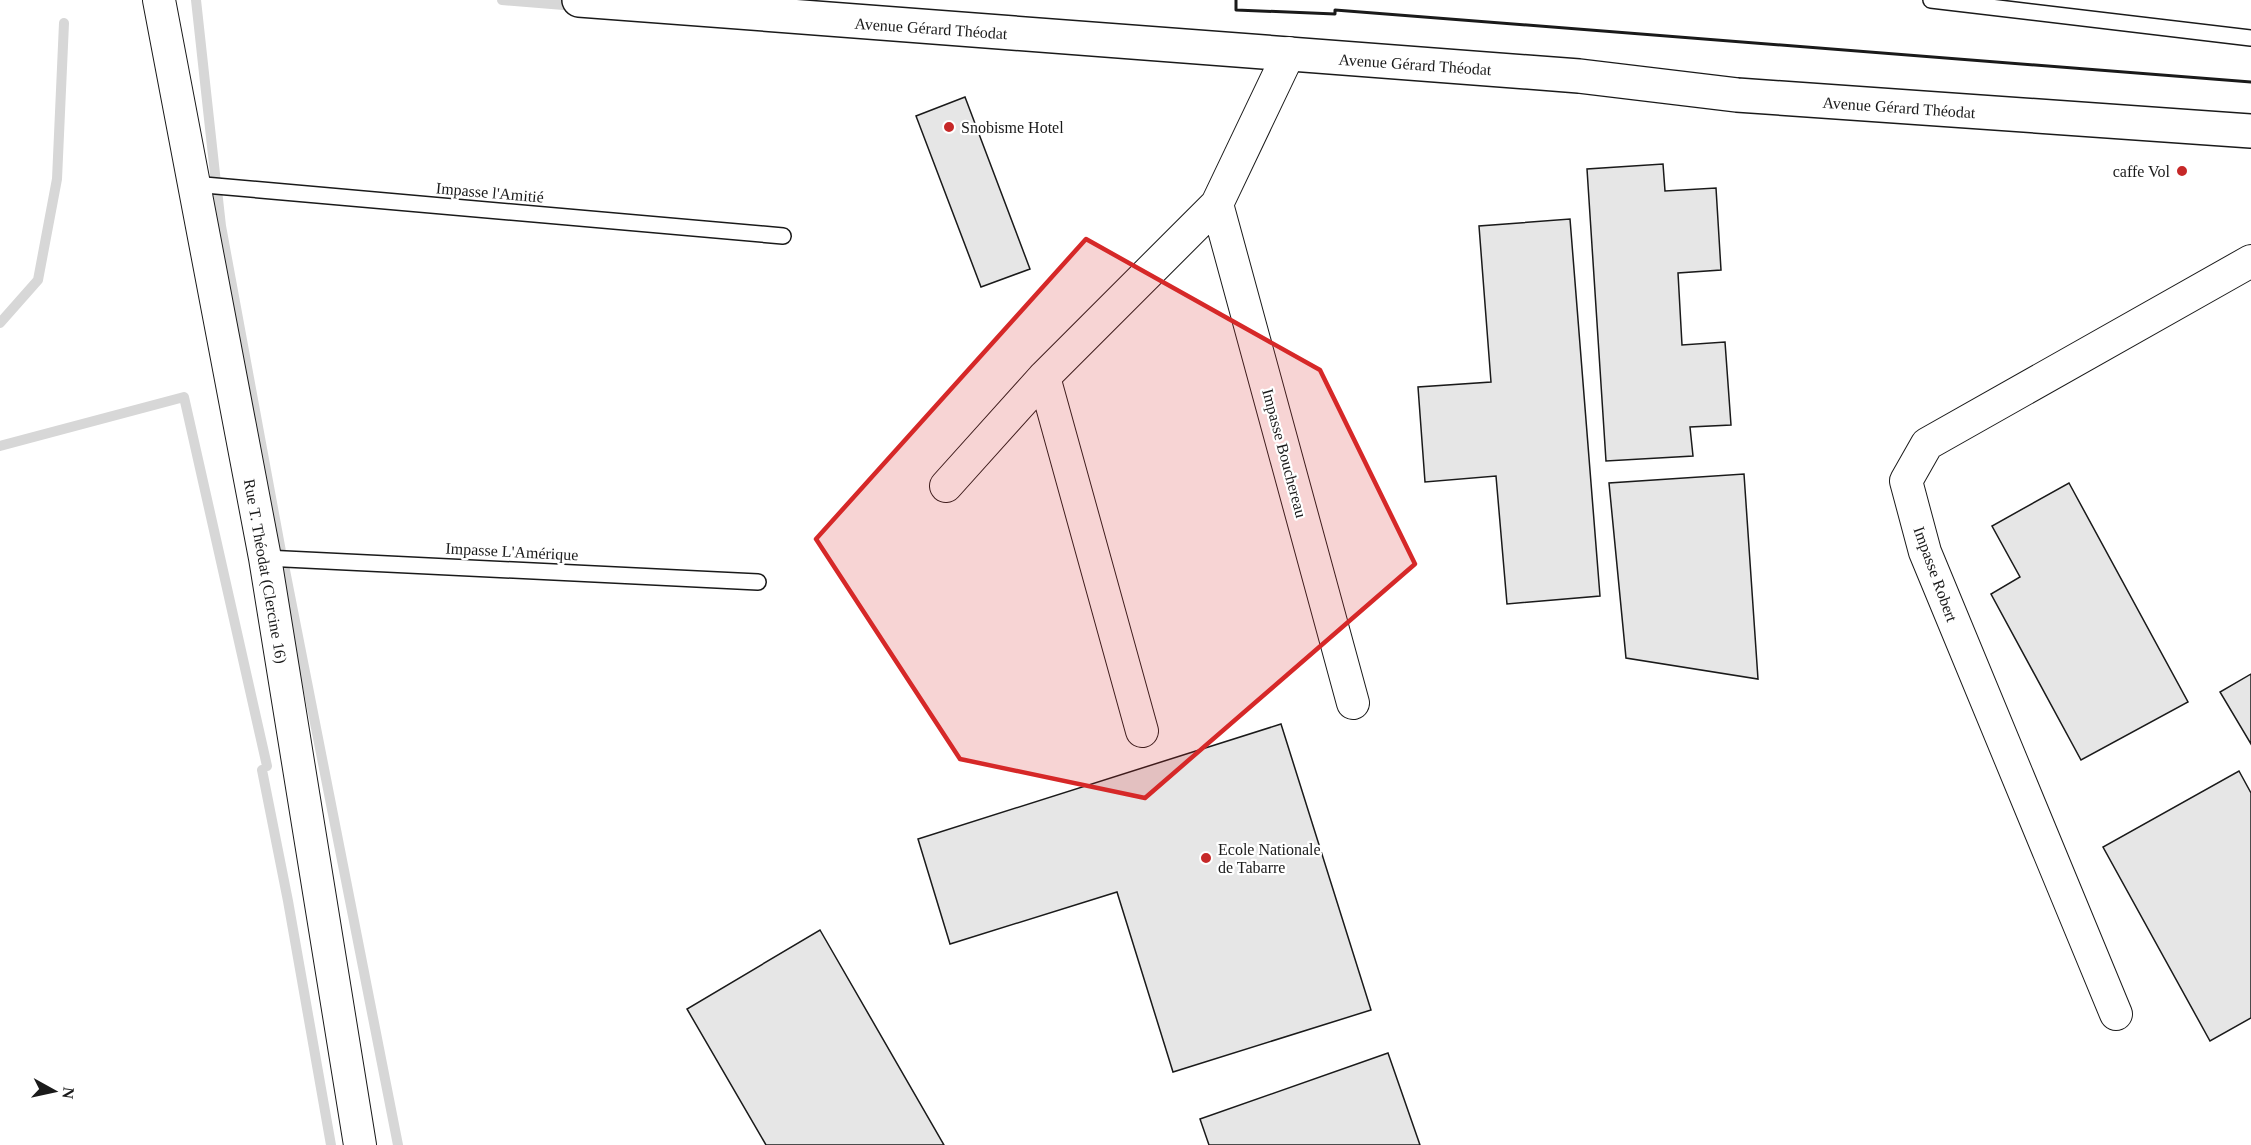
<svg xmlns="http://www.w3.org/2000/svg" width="2251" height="1145" font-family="Georgia,serif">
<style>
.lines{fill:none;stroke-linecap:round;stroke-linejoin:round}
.stream{stroke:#d7d7d7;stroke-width:10}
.building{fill:#e6e6e6;stroke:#1a1a1a;stroke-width:1.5}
.lane-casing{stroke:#1a1a1a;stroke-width:18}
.street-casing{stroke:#1a1a1a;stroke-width:34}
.secondary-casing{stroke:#1a1a1a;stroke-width:36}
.lane{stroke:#fff;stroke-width:15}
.street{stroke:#fff;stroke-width:32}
.secondary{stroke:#fff;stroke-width:33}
.wall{stroke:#1a1a1a;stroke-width:3}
.marked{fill:#d62828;fill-opacity:0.2;stroke:#d62828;stroke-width:4.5;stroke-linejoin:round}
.poi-dot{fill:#c62828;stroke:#fff;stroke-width:2}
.labels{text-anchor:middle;stroke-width:4.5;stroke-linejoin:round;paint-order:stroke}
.street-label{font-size:16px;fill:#1a1a1a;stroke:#fff}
.poi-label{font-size:16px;fill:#1a1a1a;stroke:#fff;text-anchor:start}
</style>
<rect width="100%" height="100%" fill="#fff"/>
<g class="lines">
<path class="stream" d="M196,0l20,183
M502,0l74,6
M217,190l4,36 61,331
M0,323l38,-43 19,-101 7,-156
M0,446l184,-49 83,369
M283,560l115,585
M262,770l26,131 43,244"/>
</g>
<path class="building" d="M965,97l65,172 -49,18 -65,-171z
M1663,164l2,27 51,-3 5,82 -43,3 4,72 43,-3 6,83 -41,2 3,29 -87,5 -19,-292z
M1570,219l30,377 -93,8 -11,-128 -71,6 -7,-95 73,-5 -12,-156z
M1744,474l14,205 -132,-21 -17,-175z
M2069,483l119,219 -107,58 -90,-166 29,-17 -28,-51z
M2251,674v70l-31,-52z
M1281,724l90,286 -198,62 -56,-180 -167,52 -32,-105z
M2239,771l12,22v225l-41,23 -107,-194z
M820,930l124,215h-178l-79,-136z
M1388,1053l32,92h-211l-9,-26z"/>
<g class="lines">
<defs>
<path id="lane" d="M1931,0l320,38
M193,184l590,52
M265,558l493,24"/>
<path id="street" d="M159,0l106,558 95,587
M1217,204l136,499
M1044,377l98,354
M946,486l98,-109 173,-173 72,-151
M2116,1014l-191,-462 -19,-71 21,-37 324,-183"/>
<path id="secondary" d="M579,0l1000,76 158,19 514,36"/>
</defs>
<use href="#lane" class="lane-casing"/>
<use href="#street" class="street-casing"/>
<use href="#secondary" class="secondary-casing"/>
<use href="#lane" class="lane"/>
<use href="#street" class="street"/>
<use href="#secondary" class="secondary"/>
<path class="wall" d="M1236,0v10l99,4v-4l916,72"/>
</g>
<path class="marked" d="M1086,239l234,131 95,194 -270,234 -185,-39 -144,-220z"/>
<g class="poi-dot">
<circle cx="949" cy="127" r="6"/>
<circle cx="2182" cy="171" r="6"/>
<circle cx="1206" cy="858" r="6"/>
</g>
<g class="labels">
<g class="street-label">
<text transform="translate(931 28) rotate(4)" y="6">Avenue Gérard Théodat</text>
<text transform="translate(1415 64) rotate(4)" y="6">Avenue Gérard Théodat</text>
<text transform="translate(1899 107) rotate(4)" y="6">Avenue Gérard Théodat</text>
<text transform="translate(490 192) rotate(5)" y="6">Impasse l'Amitié</text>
<text transform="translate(1285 453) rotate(75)" y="6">Impasse Bouchereau</text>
<text transform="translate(512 551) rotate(3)" y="6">Impasse L'Amérique</text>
<text transform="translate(266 571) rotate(80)" y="6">Rue T. Théodat (Clercine 16)</text>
<text transform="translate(1936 574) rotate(70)" y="6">Impasse Robert</text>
</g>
<g class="poi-label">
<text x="961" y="133">Snobisme Hotel</text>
<text x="2170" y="177" text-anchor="end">caffe Vol</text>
<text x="1218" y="855">Ecole Nationale<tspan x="1218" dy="18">de Tabarre</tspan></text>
</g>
</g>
<g transform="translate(54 1091) rotate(98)" stroke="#ffffff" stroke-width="4.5" paint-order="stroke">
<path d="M0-4.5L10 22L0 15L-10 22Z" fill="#1a1a1a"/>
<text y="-9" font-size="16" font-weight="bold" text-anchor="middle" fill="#1a1a1a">N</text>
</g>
</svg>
